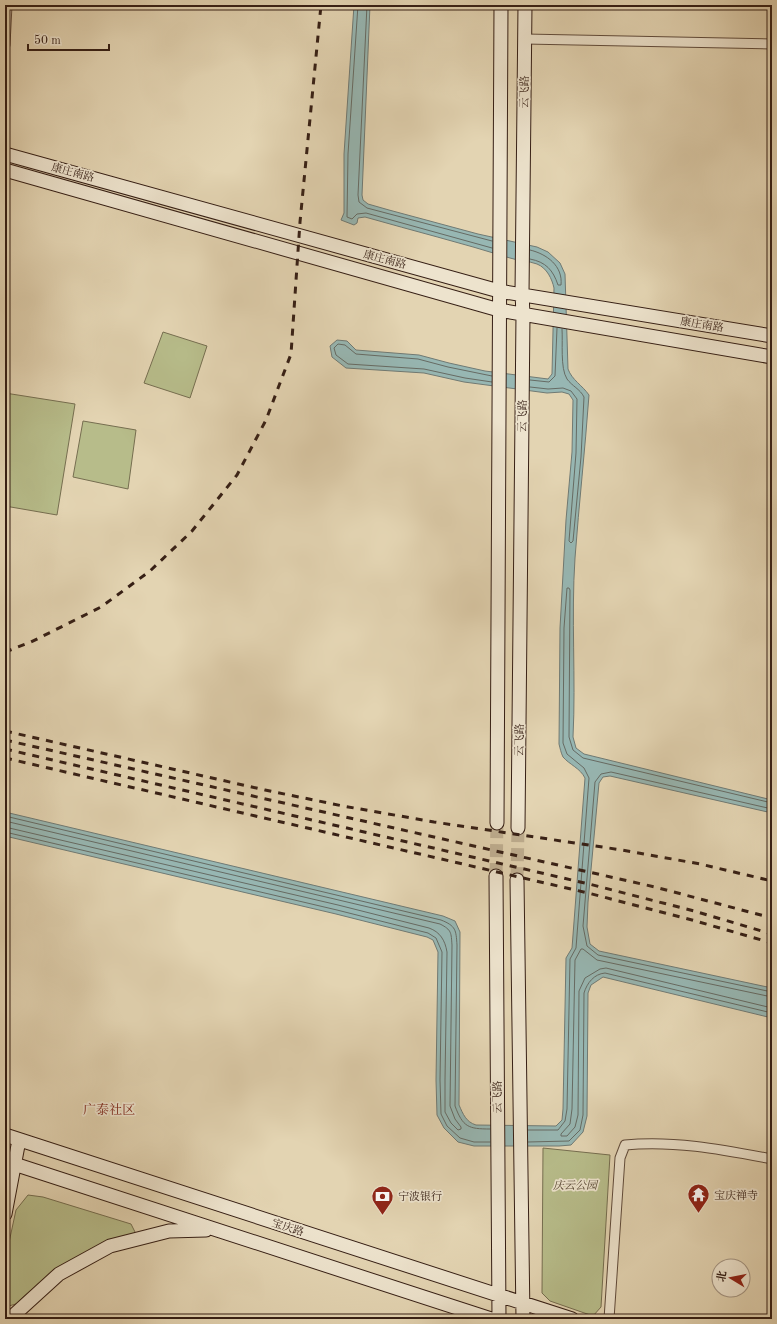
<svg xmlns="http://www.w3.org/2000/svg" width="777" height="1324" font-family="'Old Standard TT','Noto Serif SC',serif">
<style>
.green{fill:#b7bc8a;stroke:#766e50}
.water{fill:#97b7b3;stroke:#707a74}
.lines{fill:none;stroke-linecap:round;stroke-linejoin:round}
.shore{stroke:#666b64;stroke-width:1}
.secondary-tunnel{stroke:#c0b093;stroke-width:13;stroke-dasharray:13 6;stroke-linecap:butt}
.street-casing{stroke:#614c3c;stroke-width:11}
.secondary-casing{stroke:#361f15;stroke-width:15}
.street{stroke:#ede3cd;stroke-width:9}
.secondary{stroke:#ede3cd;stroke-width:13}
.rail{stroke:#361f15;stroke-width:3;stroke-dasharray:7 7;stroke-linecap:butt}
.labels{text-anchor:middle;stroke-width:3.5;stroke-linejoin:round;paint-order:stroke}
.street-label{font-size:11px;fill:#361f15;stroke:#ede3cd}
.park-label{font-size:11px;font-style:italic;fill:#564632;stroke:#ede3cd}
.poi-label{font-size:11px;fill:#361f15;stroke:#ede3cd;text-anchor:start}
.quarter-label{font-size:13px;fill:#7a1f14;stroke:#ede3cd}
</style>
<rect width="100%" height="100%" fill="#e3d4b2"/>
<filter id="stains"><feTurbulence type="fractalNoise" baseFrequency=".005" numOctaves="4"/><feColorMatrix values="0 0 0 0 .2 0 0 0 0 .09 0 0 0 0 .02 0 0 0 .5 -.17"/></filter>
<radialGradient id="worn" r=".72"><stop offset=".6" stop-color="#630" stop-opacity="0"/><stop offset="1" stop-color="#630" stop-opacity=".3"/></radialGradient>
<path class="green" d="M163,332l44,14 -17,52 -46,-15z
M5,393l70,11 -18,111 -52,-9z
M83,421l53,9 -8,59 -55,-12z
M543,1148l67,7 -9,152 -8,9 -43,-15 -8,-8z
M28,1195l15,2 88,27 4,8 -5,6 -80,41 -20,12 -14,13 -11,3v-46l11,-51z"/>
<path class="water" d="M354,5h16l-8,190 1,5 5,4 21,6 89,24 59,13 11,5 12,11 5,11 3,95c4,11 14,16 21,26 -4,55 -10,109 -14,163 -4,60 1,120 -2,179l3,11 8,6 188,46v13l-162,-37 -7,1 -4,6 -11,119 -1,25 3,17 9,7 173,37v30l-169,-41 -12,8 -3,8 -1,123 -4,16 -12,13 -12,1h-85l-16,-4 -14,-14 -7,-13 -1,-35 2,-128 -5,-12 -6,-3 -91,-23 -331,-78v-24l438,104 12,5 5,11 -1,173c4,9 7,17 17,20l80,1 6,-6 1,-11 3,-151 6,-10 13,-170c-5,-10 -15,-13 -22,-21 -2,-4 -3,-9 -4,-13l1,-116 6,-108 6,-68 1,-52 -4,-6 -7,-2 -15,1 -83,-11 -40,-9 -78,-5 -14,-11 -2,-11 7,-6 10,1 9,9 63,5 30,8 36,8 63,8 4,-5 2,-86c-2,-9 -7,-20 -17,-24 -8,-3 -18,-3 -27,-6 -48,-15 -96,-27 -145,-41l-7,1 -1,5 -3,2 -13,-5 3,-7v-59z"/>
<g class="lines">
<path class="shore" d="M358,5l-10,149 -1,63 5,2 5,-5 9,-1 126,35
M367,5l-9,190 1,7 8,6 125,33
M530,259c16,3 23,11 28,26h3c2,-19 -14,-31 -31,-35
M530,380l19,2 6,-6 2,-48
M492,382l-27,-4 -41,-9 -76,-5 -12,-9 -2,-7 4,-4 7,1 11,9 62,5 30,8 44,9
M530,387l18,2 15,-1 8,3 6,8 -1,54 -7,88 2,2 2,-2 8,-84 3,-60c-4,-8 -12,-11 -17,-18 -7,-11 -4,-37 -5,-50
M772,809l-161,-37 -10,2 -6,8 -12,144 4,20 11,9 174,37
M5,816l436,104c15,6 15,10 16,25l-2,161c8,21 13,23 35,23
M5,821l435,103c12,6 11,9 12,21l-2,161 5,13 6,8v2l-3,1 -7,-7 -6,-11v-32l2,-128c-2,-12 -7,-20 -18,-24l-91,-23 -333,-78
M5,832l332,78 91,23 8,5 6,14 -2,128 1,34 6,12 13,12 14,4h16
M772,997l-175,-37 -14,-11h-2l-6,11 -3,149 -2,15 -9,10v2h6l8,-9 3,-12 1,-124 6,-13 15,-9 6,-1 166,40
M528,1130h30l7,-9 2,-12 3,-150 6,-11 13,-170 -5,-10 -17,-14 -4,-11 1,-115 3,-40h2l1,2 -1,147 4,13 10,8 189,45
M528,1142l41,-1 11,-11 3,-15 1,-122c3,-10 10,-19 21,-20l167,40"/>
<path class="secondary-tunnel" d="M496,876l1,-53
M517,880l1,-52"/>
<defs>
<path id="street" d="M525,39l247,5
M5,45l2,-40
M609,1319l11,-161 5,-13c49,-5 99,5 147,14"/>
<path id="secondary" d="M5,154l494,137 273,45
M5,170l494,140 273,47
M497,823l4,-818
M518,828l5,-514 -1,-20 3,-289
M496,876l3,443
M517,880l6,439
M5,1135l567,184
M5,1161l486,158
M5,1214l14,-74
M11,1319l3,-4 45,-41 51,-28 59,-15 37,-1"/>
</defs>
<use href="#street" class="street-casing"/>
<use href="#secondary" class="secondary-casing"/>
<use href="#street" class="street"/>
<use href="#secondary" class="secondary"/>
<path class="rail" d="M5,652l26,-10 70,-35 49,-36 42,-40 45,-56 29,-55 25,-66 9,-132 21,-217
M5,731l260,59 78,16 91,16 188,28 78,14 72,17
M5,740l650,147 117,31
M5,749l584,135 105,27 78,23
M5,758l583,135 104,27 80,23"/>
</g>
<defs>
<symbol id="temple-pin" viewBox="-11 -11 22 30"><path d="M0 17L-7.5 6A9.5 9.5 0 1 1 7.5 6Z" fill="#8f2418" stroke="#ede3cd"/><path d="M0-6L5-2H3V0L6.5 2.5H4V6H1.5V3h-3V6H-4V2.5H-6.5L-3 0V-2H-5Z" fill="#fff"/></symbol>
<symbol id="bank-pin" viewBox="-11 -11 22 30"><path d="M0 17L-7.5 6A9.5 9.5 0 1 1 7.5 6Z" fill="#8f2418" stroke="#ede3cd"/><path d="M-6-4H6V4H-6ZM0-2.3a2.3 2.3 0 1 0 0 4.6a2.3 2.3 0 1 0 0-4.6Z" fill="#fff"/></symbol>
</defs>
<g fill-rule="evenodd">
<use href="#temple-pin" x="686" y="1182" width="25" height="34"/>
<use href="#bank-pin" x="370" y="1184" width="25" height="34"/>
</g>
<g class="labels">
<g class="street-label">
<text transform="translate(524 92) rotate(-89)" y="4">云飞路</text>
<text transform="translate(73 172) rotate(15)" y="4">康庄南路</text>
<text transform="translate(385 259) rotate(15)" y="4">康庄南路</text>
<text transform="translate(702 324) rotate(9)" y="4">康庄南路</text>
<text transform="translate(522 416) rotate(-89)" y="4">云飞路</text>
<text transform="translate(519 740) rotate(-89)" y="4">云飞路</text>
<text transform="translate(497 1097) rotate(-90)" y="4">云飞路</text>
<text transform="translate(288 1227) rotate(18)" y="4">宝庆路</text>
</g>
<g class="park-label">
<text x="575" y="1189">庆云公园</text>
</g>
<g class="poi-label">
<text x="714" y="1199">宝庆禅寺</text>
<text x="398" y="1200">宁波银行</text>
</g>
<g class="quarter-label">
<text x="109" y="1114">广泰社区</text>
</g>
</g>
<rect width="777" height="1324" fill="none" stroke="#e3d4b2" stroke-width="20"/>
<rect x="6" y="6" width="765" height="1312" fill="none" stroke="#361f15" stroke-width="2"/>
<rect x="10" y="10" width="757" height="1304" fill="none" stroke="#361f15"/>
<g transform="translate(731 1278) rotate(280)"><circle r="19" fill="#ede3cd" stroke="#a49583"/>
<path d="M0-3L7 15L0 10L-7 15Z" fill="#8f2418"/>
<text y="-6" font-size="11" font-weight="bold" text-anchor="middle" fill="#361f15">北</text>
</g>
<path d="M28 44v6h81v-6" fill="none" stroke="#361f15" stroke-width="2"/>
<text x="34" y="44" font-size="12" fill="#361f15" stroke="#ede3cd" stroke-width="3" paint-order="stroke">50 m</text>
<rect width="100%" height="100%" filter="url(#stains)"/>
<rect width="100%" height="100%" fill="url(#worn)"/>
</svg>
